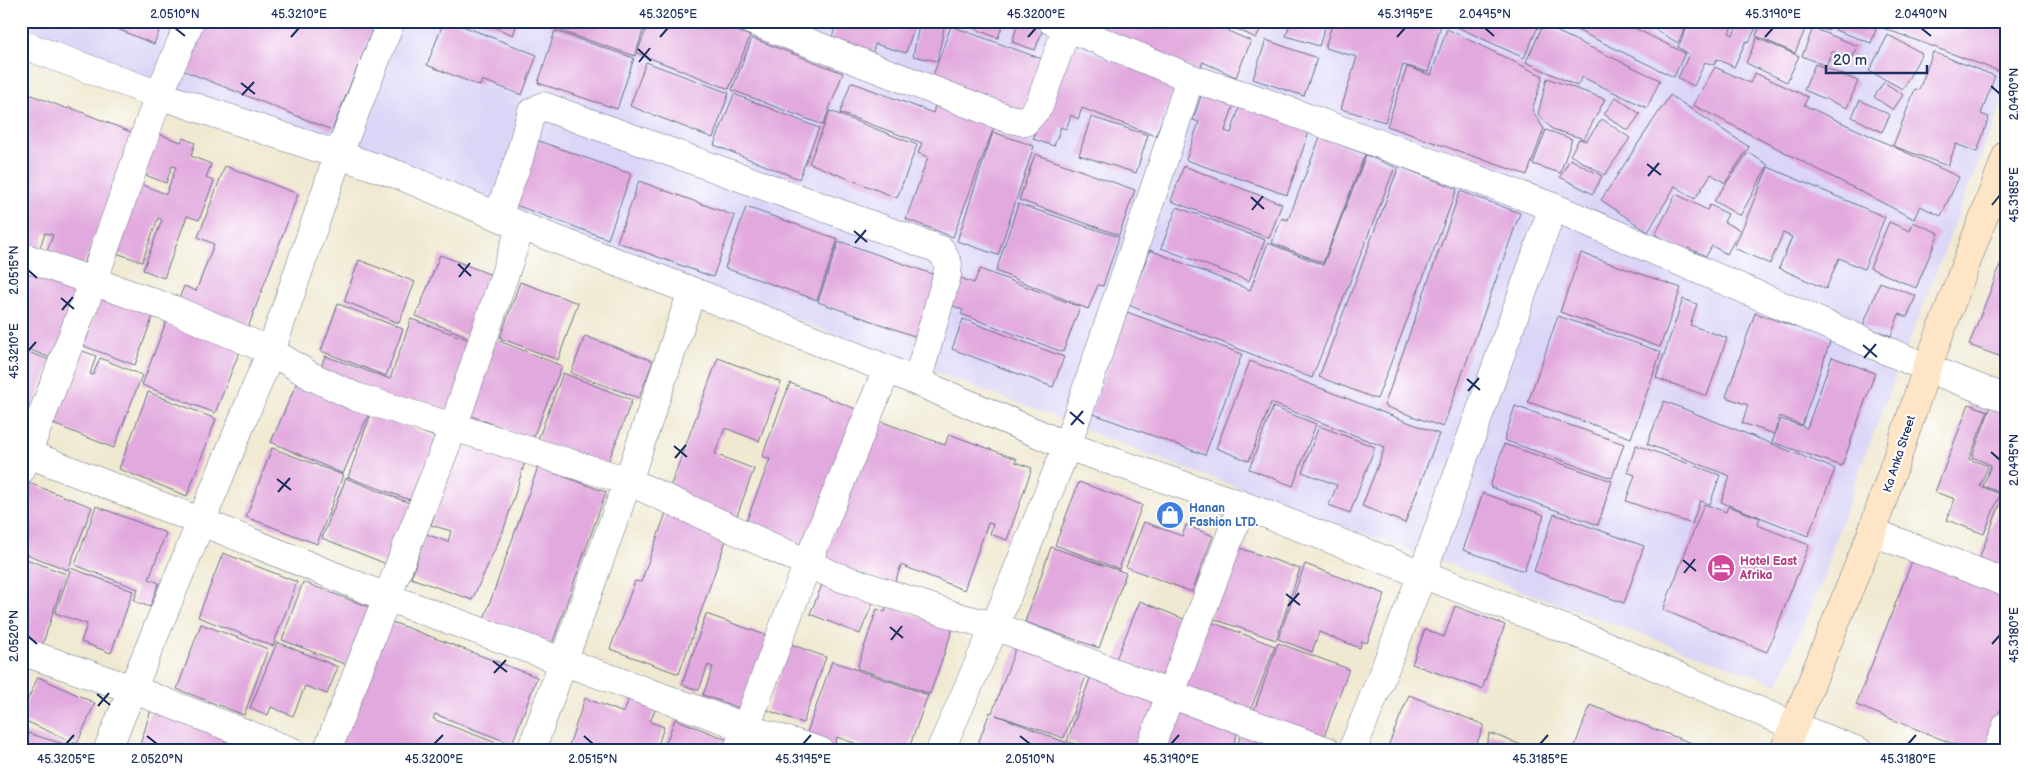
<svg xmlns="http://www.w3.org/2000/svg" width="2028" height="772" font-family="'Balsamiq Sans',sans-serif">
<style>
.built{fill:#dbd6f7}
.building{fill:#e2a9de}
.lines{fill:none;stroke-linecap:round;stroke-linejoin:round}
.street-casing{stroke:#667086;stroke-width:29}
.secondary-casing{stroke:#667086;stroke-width:29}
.street{stroke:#fff;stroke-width:28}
.secondary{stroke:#fde5c5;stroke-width:28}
.ticks{fill:none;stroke:#1b2f5e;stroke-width:2}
.labels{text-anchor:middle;stroke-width:4;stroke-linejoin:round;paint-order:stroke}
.street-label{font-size:12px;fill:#1b2f5e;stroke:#fff}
.shop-label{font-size:12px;font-weight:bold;fill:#366cbe;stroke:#fff;text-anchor:start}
.hotel-label{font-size:12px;font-weight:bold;fill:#b23c85;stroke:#fff;text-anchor:start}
.neatline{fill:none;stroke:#1b2f5e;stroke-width:2}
.ticks-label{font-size:12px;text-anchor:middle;fill:#1b2f5e}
</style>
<rect width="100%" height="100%" fill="#fff"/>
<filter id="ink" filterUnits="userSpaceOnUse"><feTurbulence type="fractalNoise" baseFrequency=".02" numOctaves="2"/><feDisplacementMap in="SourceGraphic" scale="10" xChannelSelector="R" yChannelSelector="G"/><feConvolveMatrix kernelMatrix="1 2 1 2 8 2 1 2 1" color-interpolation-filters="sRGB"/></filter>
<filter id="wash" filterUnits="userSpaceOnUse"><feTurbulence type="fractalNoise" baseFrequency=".0096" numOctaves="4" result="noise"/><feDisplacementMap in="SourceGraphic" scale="20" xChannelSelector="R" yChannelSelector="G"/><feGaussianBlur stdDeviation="1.12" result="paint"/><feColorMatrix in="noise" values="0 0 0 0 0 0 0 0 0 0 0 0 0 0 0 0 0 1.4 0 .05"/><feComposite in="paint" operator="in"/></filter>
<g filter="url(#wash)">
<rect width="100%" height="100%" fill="#f0e9d1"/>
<path class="built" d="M21,21h1986v68l-148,382 -39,115 -42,98 -627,-228 -104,-42 -680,-256 -346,-121z"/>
<g id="blocks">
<path class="building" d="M98,21h65l-9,23z
M201,21h175l-44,109 -150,-60z
M444,21h6l87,34 -15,40 -40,-15 -2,6 -53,-21z
M480,21h38l-5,14z
M551,21h95l-11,35 -86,-29z
M649,21h62l39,15 -21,53 -92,-36z
M837,21h79l-10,32 -31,-9 -3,10 -41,-13z
M920,21l25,2 -8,38 -24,-5z
M967,21h37l-6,17 -32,-13z
M1019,21l24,8 -8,21 -23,-8z
M1083,21h122l46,20 -15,36 -33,-15 -4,9z
M1220,21h44l-8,17z
M1291,21h36l-8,25 -33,-10z
M1333,21h109l-14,51 -25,-7 -18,57 -44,-13 16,-52 -32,-9z
M1457,21h74l8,4 -15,33 -69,-32z
M1558,21h62l65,32 -11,24z
M1641,21h48l-11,22z
M1690,21h44l-5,12 4,2 6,-14h20l-10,21 -3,-1 -12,26 -17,-8 -3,6 -9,-3 -11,24 -16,-8 11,-24 -11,-7z
M1762,21h37l8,4 -12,28 -39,-17z
M1808,21h24l-4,10z
M1838,21h41l-8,22 -36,-13z
M1885,21h95l27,10v25l-6,16 -118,-44z
M1543,25l117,55 -13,28 -65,-31 -5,9 -51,-24z
M951,26l91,33 -19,56 -92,-34z
M1813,28l45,18 -6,13 -20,-8 -6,15 -24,-10z
M1447,29l96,47 -11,34 12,19 -17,46 -140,-49 20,-59 24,8z
M555,31l79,27 -17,51 -79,-26z
M1888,35l34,18 -19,36 -34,-18z
M752,38l91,35 -20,52 -91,-35z
M1757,38l42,18 -12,26 -41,-19z
M1266,40l51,18 -13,38 -51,-17z
M1070,44l105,41 -19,51 -74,-28 -4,11 -7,-4 -5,14 -5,-2 -7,19 -21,-7z
M1933,52l62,24 -14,38 8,3 -12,35 -21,-8 -8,22 -55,-20 22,-57 4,1z
M646,62l83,31 -16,45 -83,-32z
M1815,64l43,17 -11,27 -43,-18z
M1715,67l35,16 5,-10 53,24 -4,8 155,72 -18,39 -21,-10 -6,13 -221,-114z
M1547,78l58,21 -21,40 -32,-10 -14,-15z
M851,82l82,31 2,-7 59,21 -41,110 -47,-18 22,-62 -10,-4 4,-10 -82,-30z
M1884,82l19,13 -10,15 -19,-13z
M1205,84l32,11 -12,36 6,2 11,-34 70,24 -25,72 -101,-35 13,-38 -6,-2z
M21,91l47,18 1,-2 69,28 -30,68 -28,70 -36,-14 9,-24 -8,-2 -6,17 -18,-7z
M734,94l85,34 -20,51 -85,-34z
M1670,95l79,52 -24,36 -14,-9 -16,25 -20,-13 -27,46 -47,-32z
M1616,97l24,17 -12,17 -24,-17z
M1860,100l30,15 -8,17 -30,-15z
M830,111l87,34 -20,53 -88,-35z
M1091,117l57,18 -12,38 -57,-18z
M1602,119l28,19 -25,37 -35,-20 9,-16 7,2z
M1546,130l26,9 -12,34 -27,-9z
M150,131l31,11 2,-4 12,5 -4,13 20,8 -5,14 8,3 -15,39 -12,-4 -23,62 -21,-8 19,-50 -4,-2 -16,44 -37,-13 28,-68 33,13 10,-27 -4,-1 -6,17 -31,-12z
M993,132l41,14 -36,109 -41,-14z
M1320,137l45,17 -42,109 -51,-20 10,-25 6,2z
M533,139l98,35 -23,65 -98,-36z
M1748,152l20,13 -28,51 -26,-15z
M1035,154l100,36 -16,45 -100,-35z
M1366,155l29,12 -83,211 -184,-73 22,-55 100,40 18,-47 55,22z
M1570,159l32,17 -9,18 -33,-17z
M225,166l73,28 -52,139 -70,-27 8,-20 12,5 18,-47 -16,-7z
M1184,166l98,38 -13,34 -98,-37z
M1399,166l58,23 -80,210 -58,-22z
M1768,167l117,50 -21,52 -25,-11 -13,31 -47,-21 13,-31 -9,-4 -13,31 -36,-16z
M639,181l96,35 -22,61 -96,-35z
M1460,191l60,22 -77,214 -59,-21z
M1676,194l31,16 3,-5 18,9 -4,8 16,8 -13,24 -15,-8 -6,10 -18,-8 -1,3 -32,-16z
M1018,204l101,33 -16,49 -5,-1 -10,24 -92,-38z
M746,207l92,32 -21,61 -92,-32z
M1177,207l88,33 -16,41 -88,-33z
M1889,222l21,9 3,-9 26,11 -23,55 -46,-20z
M839,241l99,35 -21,61 -99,-35z
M2007,248v111l-38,-14z
M1581,253l100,35 -21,59 -100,-35z
M440,255l57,22 -23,62 -58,-23z
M359,260l56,22 -16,41 -55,-22z
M21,262l63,26 -29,72 -34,-14z
M980,269l100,38 -17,45 -102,-38 2,-4 -22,-9 9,-27 24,9z
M520,282l58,21 -20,57 -58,-22z
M1880,282l36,14 -9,21 -8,-3 -8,22 -28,-10z
M102,294l52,19 -19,52 -51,-19z
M1683,299l14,5 -7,21 37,13 -20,58 -51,-18z
M338,304l65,25 -17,47 -65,-25z
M1127,312l115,42 -37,101 -114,-42z
M1755,313l76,26 -29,86 -22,-9 -6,18 -32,-11 6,-18 -22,-8z
M169,314l74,29 -28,70 -73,-28z
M1558,316l103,36 -30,86 -103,-36z
M411,319l70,25 -29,81 -134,-49 7,-20 65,23z
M963,319l101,38 -11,30 -101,-38z
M585,336l68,25 -14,37 -68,-25z
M497,340l65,26 -30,74 -65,-26z
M72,347l24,9 -6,18 3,1 7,-17 42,17 -28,73 -71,-28z
M21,349l30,12 -26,67 -4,-2z
M1832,357l43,16 -33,93 -70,-24 9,-23 26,9z
M718,358l63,24 -22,59 -34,-13 -10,26 39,15 -19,52 -68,-26z
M1250,361l189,73 -34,89 -43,-17 23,-59 -114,-44 -22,58 -33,-13z
M563,373l69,27 -26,68 -69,-26z
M300,375l72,31 -29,68 -72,-32z
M790,383l71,28 -55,143 -63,-24 27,-71 -8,-3z
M148,392l68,27 -29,77 -68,-27z
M1664,401l171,68 -27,67 -87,-34 9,-26 -83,-32z
M1993,401l14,5v166l-29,-11 26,-67 -21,-8 8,-21 -19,-8z
M1969,404l19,7 -19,48 19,7 -8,20 20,8 -16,40 -37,-14 8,-21 -20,-7z
M1515,406l109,38 -12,34 -108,-38z
M1273,407l43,17 -23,62 -44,-17z
M371,413l67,25 -23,64 -67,-25z
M877,420l68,25 4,-11 68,25 -2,3 17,6 -25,72 -17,-6 3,-10 -5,-1 -24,67 -63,-25 -7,20 -71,-25z
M1319,426l56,21 -25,66 -21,-8 8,-20 -35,-13z
M454,439l71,23 -21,67 -32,71 -61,-22 15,-44 22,8 3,-11 -20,-6 6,-18 -4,-1z
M1504,444l108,37 -14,44 -108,-38z
M1636,445l84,30 -10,29 -10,-3 -8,23 -66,-23 9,-26 -8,-3z
M272,448l71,27 -26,69 -71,-27z
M538,467l68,25 -55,155 -68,-25z
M346,478l66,26 -23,61 -67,-27z
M1079,482l63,23 -23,64 -64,-24z
M29,483l63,24 -24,63 -47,-18v-48z
M1483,493l61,22 -20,56 -61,-21z
M1704,504l22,8 2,-6 32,12 -3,7 52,20 -42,107 -104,-42z
M96,506l70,27 -17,46 10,4 -9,24 -16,-6 4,-12 -63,-24z
M668,507l62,22 -51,145 -69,-25 25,-68 6,1z
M1554,514l90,32 -20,57 -90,-32z
M1144,522l38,14 4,-11 27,11 -21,56 -66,-25z
M1234,546l66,23 -24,71 -66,-22z
M1051,547l75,26 -27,75 -74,-26z
M223,553l74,29 -24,64 -75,-29z
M21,557l45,17 -24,72 -21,-7z
M1912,561l95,28v104l-23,58h-13l-115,-46z
M1305,564l80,30 -18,49 -5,-2 -2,7 -41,-16 -7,20 -34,-13z
M71,568l62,23 -22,62 -30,-11 6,-18 -32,-11z
M824,580l50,20 -14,34 -50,-20z
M303,582l66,25 -22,58 -65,-25z
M1140,601l51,21 -26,65 -52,-21z
M887,606l66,22 -23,66 -73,-26 20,-59 8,3z
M1455,606l50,19 -23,64 -70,-25 13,-35 19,8z
M706,614l71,25 -27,73 -47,-17 10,-28 -5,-2 -9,25 -17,-5z
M387,620l150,57 -25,67 -77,-30 -2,5 71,27 -2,5h-164z
M1206,620l69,26 -28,73 -68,-26z
M201,624l67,25 -24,66 -67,-26z
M277,642l61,25 -11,27 -22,-8 -12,30 -22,-9 -3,8 -18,-7z
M1278,643l71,26 -27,73 -70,-26z
M790,644l36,13 -23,66 -36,-13z
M1017,644l71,26 -24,68 -68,-23 71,28 -3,8h-89l15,-39 2,1z
M832,661l96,34 -20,56h-31l-40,-14 -3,11 -29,-10z
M1092,673l67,25 -19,53h-45l-28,-10z
M38,677l57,26 -18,41 -56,-25v-5z
M631,692l27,10 -8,20 14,5 -8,24h-89l18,-53 39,15z
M1409,695l75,30 -10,26h-88z
M1590,705l123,46h-140z
M1179,708l60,21 -8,22h-67z
M151,710l76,25 -5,16h-84z
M675,719l56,22 -4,10h-64z
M1244,726l69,25h-78z
M21,731l49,15 -2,5h-47z
M1490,733l47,18h-53z
M232,742l20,9h-24z"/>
</g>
</g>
<g filter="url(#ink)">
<use href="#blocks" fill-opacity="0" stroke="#667086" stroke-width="1"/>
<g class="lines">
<defs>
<path id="street" d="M752,21l254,97 19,4 14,-16 28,-79
M1052,21l138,57 63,20 300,109 374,161 80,31
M21,44l138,51 240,80 122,51 171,65 195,78 180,77 175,59 344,132 208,89 64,25
M498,215l21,-56 12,-46 12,-7 398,144 7,14 -1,11 -30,107
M21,256l151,53 99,42 40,25 45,21 272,84 205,94 126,42 36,9 175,68 157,57
M21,451l181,71 184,75 361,131 73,23
M21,470l72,-188 66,-187 31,-74
M1872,532l135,51
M21,651l111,38 159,62
M107,751l164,-400 67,-195 53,-135
M327,751l126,-323 68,-202
M531,751l97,-270 64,-190
M737,751l71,-189 79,-193
M940,751l55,-125 72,-180 91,-268 32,-100
M1149,751l93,-246
M1352,751l70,-176 131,-368
M1997,751l10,-26"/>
<path id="secondary" d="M1784,751l88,-219 55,-164 80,-214"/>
</defs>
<use href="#street" class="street-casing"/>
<use href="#secondary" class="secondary-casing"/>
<use href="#street" class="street"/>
<use href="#secondary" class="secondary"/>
</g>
</g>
<path class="ticks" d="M175,28l10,8M1485,28l9,8M1921,28l10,8M291,37l8,-9M660,37l8,-9M1028,37l8,-9M1397,37l8,-9M1765,37l8,-9M638,49l13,12M639,62l11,-14M241,83l14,11M1991,86l9,8M242,95l12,-13M1647,164l14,11M1648,176l11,-13M1251,197l13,12M1992,205l8,-10M1252,210l11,-14M854,231l13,11M855,243l11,-13M458,264l13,12M28,270l9,8M459,277l11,-14M61,298l13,11M62,310l11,-13M1863,345l14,12M28,351l8,-9M1864,358l12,-14M1467,379l13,11M1468,391l11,-13M1070,412l14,12M1071,425l12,-14M674,446l13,11M1991,452l9,8M675,458l11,-13M277,479l14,11M278,492l12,-14M1683,560l13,11M1684,573l11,-14M1286,594l14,11M1288,606l11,-13M890,627l13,11M28,636l9,8M891,640l11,-14M1992,644l8,-9M493,661l14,11M494,673l12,-13M97,694l13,11M98,706l11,-13M147,736l10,8M584,736l9,8M1020,736l10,8M66,744l8,-9M434,744l9,-9M803,744l8,-9M1171,744l8,-9M1540,744l8,-9M1908,744l8,-9"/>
<defs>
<symbol id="shop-disc" viewBox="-11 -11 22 22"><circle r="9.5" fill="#3f7fe0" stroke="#fff"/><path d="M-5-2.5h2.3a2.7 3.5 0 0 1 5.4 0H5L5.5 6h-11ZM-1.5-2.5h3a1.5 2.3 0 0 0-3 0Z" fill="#fff"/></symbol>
<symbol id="hotel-disc" viewBox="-11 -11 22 22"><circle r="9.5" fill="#d1479c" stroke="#fff"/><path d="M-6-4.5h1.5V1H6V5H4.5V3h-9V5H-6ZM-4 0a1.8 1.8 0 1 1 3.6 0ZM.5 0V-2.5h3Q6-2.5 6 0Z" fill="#fff"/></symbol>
</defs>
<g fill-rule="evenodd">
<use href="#shop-disc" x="1154" y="499" width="32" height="32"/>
<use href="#hotel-disc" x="1705" y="552" width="32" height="32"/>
</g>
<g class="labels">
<g class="street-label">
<text transform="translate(1899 454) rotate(-72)" y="4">Ka Anka Street</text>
</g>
<g class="shop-label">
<text x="1189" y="512">Hanan<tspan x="1189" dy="14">Fashion LTD.</tspan></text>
</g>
<g class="hotel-label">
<text x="1740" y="565">Hotel East<tspan x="1740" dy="14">Afrika</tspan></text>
</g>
</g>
<rect width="2028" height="772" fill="none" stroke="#fff" stroke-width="55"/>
<path d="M1826 65v8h101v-8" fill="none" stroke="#1b2f5e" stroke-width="2.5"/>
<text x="1833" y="65" font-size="15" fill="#1b2f5e" stroke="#ffffff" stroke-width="4" paint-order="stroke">20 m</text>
<rect x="28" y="28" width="1972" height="716" class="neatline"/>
<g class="ticks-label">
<text x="175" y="18">2.0510°N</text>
<text x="299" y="18">45.3210°E</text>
<text x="668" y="18">45.3205°E</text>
<text x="1036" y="18">45.3200°E</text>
<text x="1405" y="18">45.3195°E</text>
<text x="1485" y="18">2.0495°N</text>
<text x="1773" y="18">45.3190°E</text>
<text x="1921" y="18">2.0490°N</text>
<text transform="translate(2014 94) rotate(-90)" y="4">2.0490°N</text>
<text transform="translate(2014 195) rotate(-90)" y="4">45.3185°E</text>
<text transform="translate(14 270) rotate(-90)" y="4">2.0515°N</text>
<text transform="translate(14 351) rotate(-90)" y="4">45.3210°E</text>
<text transform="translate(2014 460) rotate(-90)" y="4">2.0495°N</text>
<text transform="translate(2014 635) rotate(-90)" y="4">45.3180°E</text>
<text transform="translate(14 636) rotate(-90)" y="4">2.0520°N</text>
<text x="66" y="763">45.3205°E</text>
<text x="157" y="763">2.0520°N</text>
<text x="434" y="763">45.3200°E</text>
<text x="593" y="763">2.0515°N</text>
<text x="803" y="763">45.3195°E</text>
<text x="1030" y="763">2.0510°N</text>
<text x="1171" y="763">45.3190°E</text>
<text x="1540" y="763">45.3185°E</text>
<text x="1908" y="763">45.3180°E</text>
</g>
</svg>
